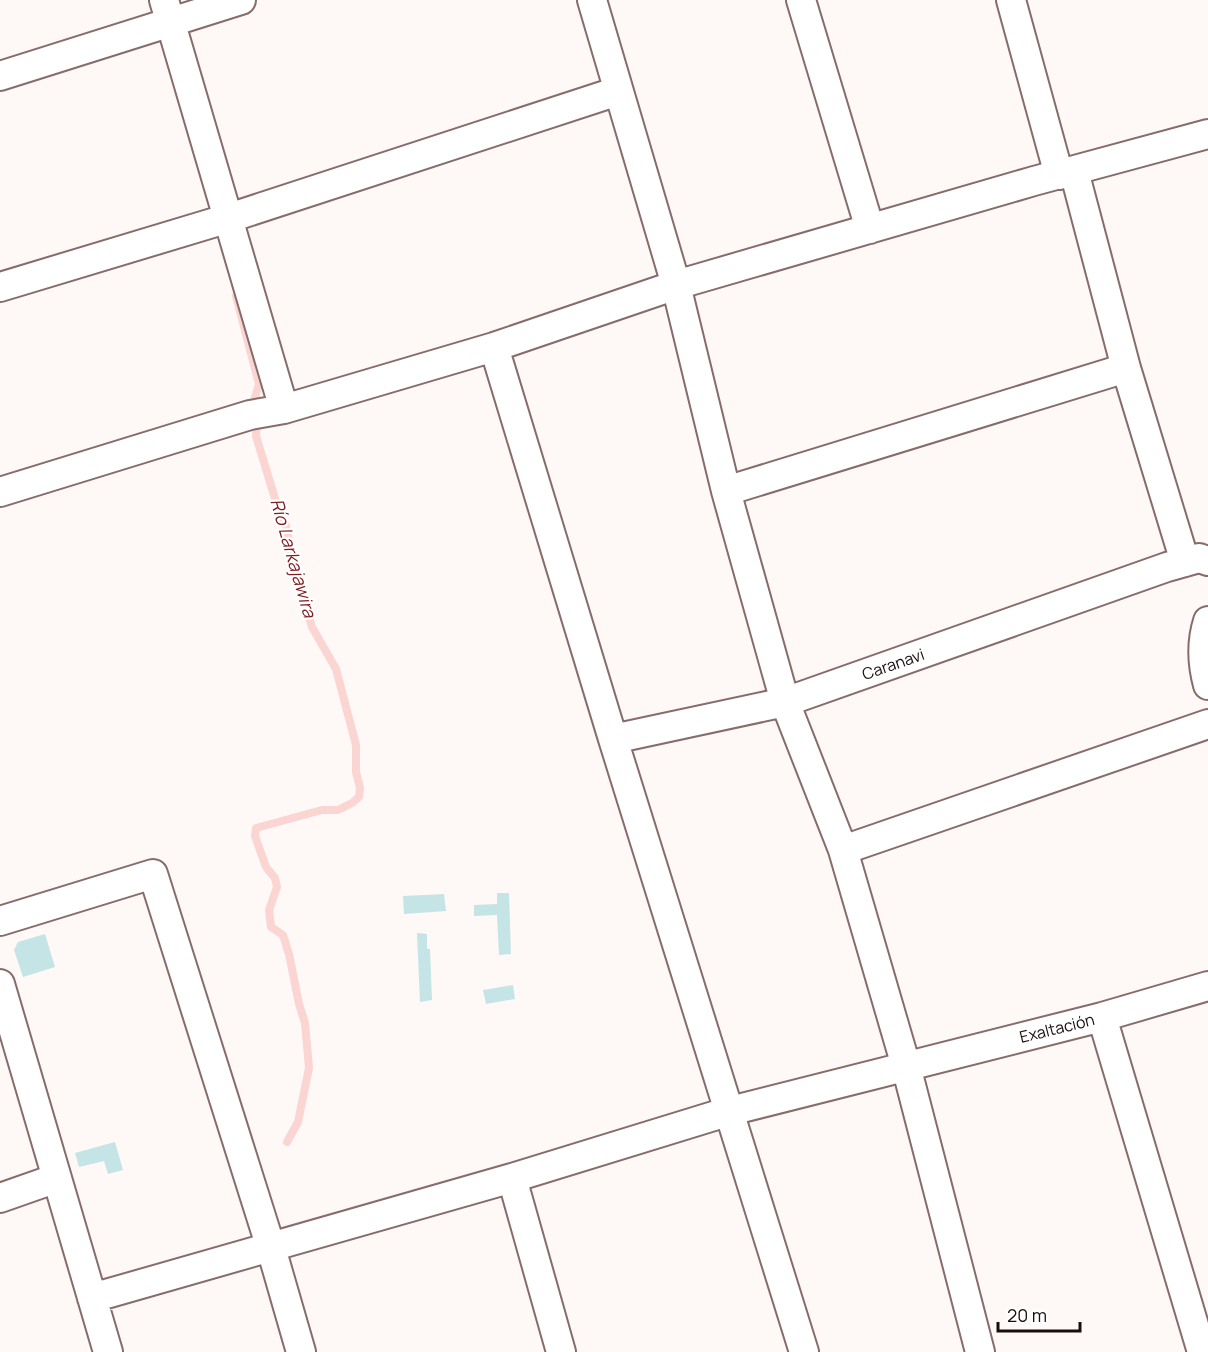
<svg xmlns="http://www.w3.org/2000/svg" width="1208" height="1352" font-family="Manrope,sans-serif">
<style>
.lines{fill:none;stroke-linecap:round;stroke-linejoin:round}
.stream{stroke:#fad5d2;stroke-width:8}
.building{fill:#c4e4e6}
.minor-casing{stroke:#866c6a;stroke-width:32}
.minor{stroke:#fff;stroke-width:28}
.labels{text-anchor:middle;stroke-width:4.5;stroke-linejoin:round;paint-order:stroke}
.street-label{font-size:16px;fill:#180e0d;stroke:#fff}
.water-label{font-size:18px;font-style:italic;fill:#801d21;stroke:#fff}
</style>
<rect width="100%" height="100%" fill="#fef8f7"/>
<g class="lines">
<path class="stream" d="M236,296l23,88 -7,24
M254,420l3,4 -1,12 20,66 10,24 8,43 18,58 24,42 20,76v27l4,16 -1,9 -7,6 -14,7h-16l-66,18 -1,8 11,31 9,11 2,9 -8,23 2,17 12,8 6,19 10,50 6,19 4,45 -11,54 -11,20"/>
</g>
<path class="building" d="M497,893h12l2,61 -12,1 -2,-40 -23,1v-11l23,-1z
M444,894l2,17 -42,3 -1,-18z
M417,933l10,1v15h3l2,51 -12,2z
M45,934l10,33 -32,10 -9,-27 4,-8z
M513,985l2,14 -29,5 -3,-14z
M115,1142l8,28 -15,4 -4,-13 -25,6 -4,-14z"/>
<g class="lines">
<defs>
<path id="minor" d="M164,0l120,409
M592,0l84,285 50,206 59,211 58,148 63,216 74,286
M801,0l69,229
M1011,0l48,175
M0,76l241,-76
M1074,171l52,197 59,194
M0,287l229,-69 389,-127
M494,347l119,392 191,613
M726,491l400,-123
M0,492l250,-77 34,-6 210,-62 182,-62 358,-104 174,-47
M1208,621c-7,22 -6,42 0,64
M613,739l172,-37 382,-135 32,-9 9,3
M843,850l365,-126
M0,921l153,-47 118,374 30,104
M0,984l108,368
M1102,1017l100,335
M512,1178l49,174
M0,1198l57,-20
M92,1298l420,-120 218,-67 372,-94 106,-31"/>
</defs>
<use href="#minor" class="minor-casing"/>
<use href="#minor" class="minor"/>
</g>
<g class="labels">
<g class="street-label">
<text transform="translate(893 664) rotate(-19)" y="6">Caranavi</text>
<text transform="translate(1057 1028) rotate(-14)" y="6">Exaltación</text>
</g>
<g class="water-label">
<text transform="translate(293 558) rotate(74)" y="6">Río Larkajawira</text>
</g>
</g>
<path d="M998 1322v9h82v-9" fill="none" stroke="#180e0d" stroke-width="3"/>
<text x="1007" y="1322" font-size="18" fill="#180e0d" stroke="#ffffff" stroke-width="4.5" paint-order="stroke">20 m</text>
</svg>
